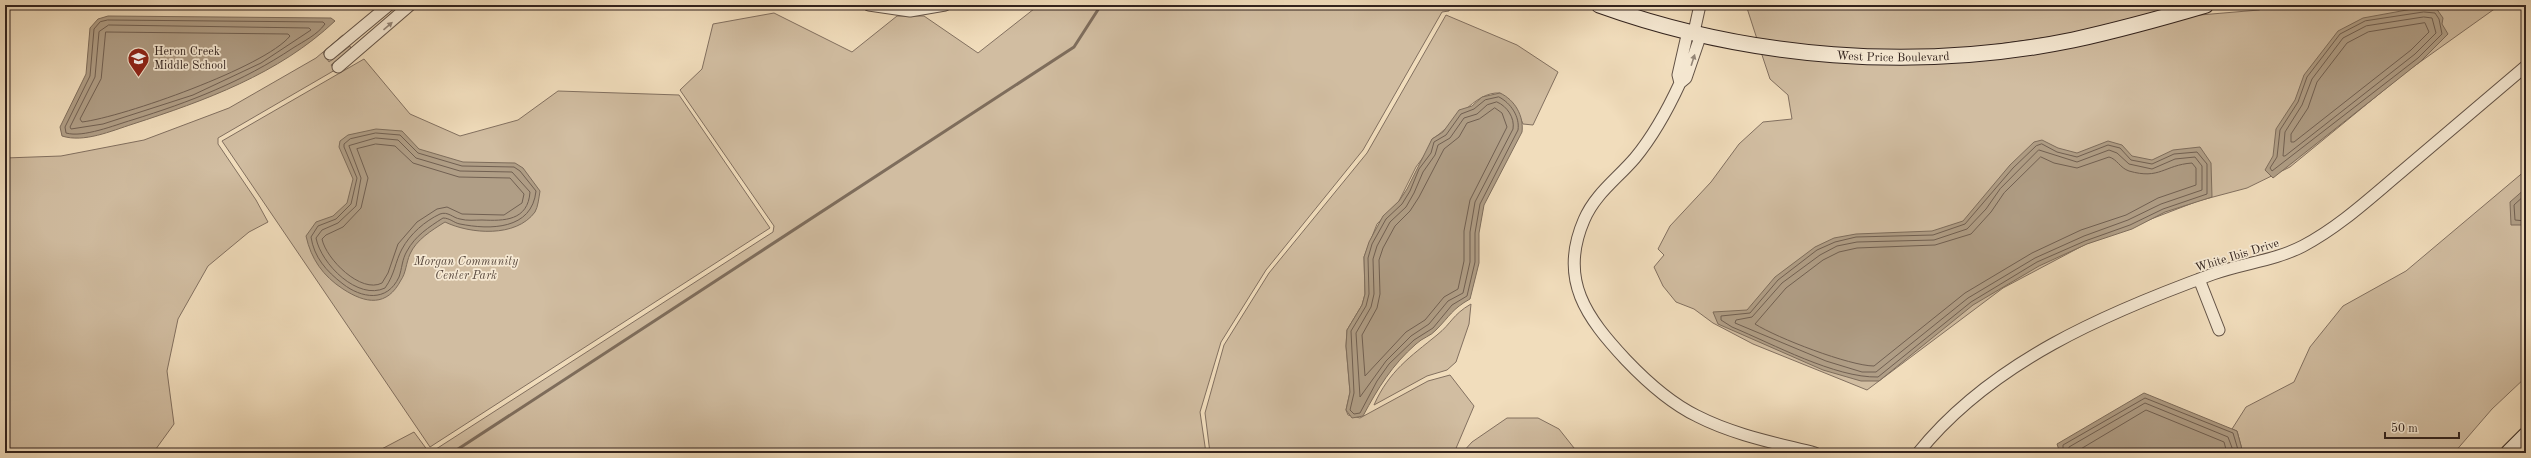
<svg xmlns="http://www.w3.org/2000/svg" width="2531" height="458" font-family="'Old Standard TT',serif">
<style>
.green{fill:#d1bda1;stroke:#827060}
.water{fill:#b09e86;stroke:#7e6d5c}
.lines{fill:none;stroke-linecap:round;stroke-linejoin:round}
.shore{stroke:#716052;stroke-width:1}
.stream{stroke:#7e6d5c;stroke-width:3}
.street-casing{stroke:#625246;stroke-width:13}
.secondary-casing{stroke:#32231e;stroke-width:17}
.street{stroke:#f6e9d3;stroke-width:11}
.secondary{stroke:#f6e9d3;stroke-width:15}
.oneway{fill:#948678}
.labels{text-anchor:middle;stroke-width:3.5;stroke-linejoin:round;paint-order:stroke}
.poi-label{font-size:12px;fill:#32231e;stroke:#f6e9d3;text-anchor:start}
.street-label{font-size:12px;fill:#32231e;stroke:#f6e9d3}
.park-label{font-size:12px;font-style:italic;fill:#5a4a3f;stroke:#f6e9d3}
</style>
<rect width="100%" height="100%" fill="#f1ddbc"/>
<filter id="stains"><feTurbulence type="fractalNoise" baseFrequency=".005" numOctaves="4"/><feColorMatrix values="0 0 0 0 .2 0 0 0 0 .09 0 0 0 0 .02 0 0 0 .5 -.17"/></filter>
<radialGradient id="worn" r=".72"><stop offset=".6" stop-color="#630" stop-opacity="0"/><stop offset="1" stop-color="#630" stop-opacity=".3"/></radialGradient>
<path class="green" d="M1039,5h412l-2,6 -7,1 -79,138 -97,120 -45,72 -21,70 6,41h-832l40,-21 14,19h5l340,-219 1,-6 -94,-136 22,-21 11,-45 61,-11 78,39 45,-36h27l54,37z
M1746,5h425l-9,6 -91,23 -101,14 -68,3 -68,-2 -77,-10z
M2272,5h228l-94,67 -116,95 -43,21 -49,13 -112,43 -83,44 -136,102 -114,-46 -40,-21 -19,-14 -18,-7 -13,-16 -9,-19 10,-12 -6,-6 12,-23 41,-44 28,-38 24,-22 29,-3 -4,-24 -18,-16 -9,-27 141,10 286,-46 71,-6z
M1446,15l71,30 41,27 -25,53 -10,-1 -8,-18 -15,-13c-26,-2 -47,34 -68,46l-5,13 -11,15 -17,34 -22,23 -13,33 1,37 -3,11 -15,25 -1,16 4,46 -4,18 2,5 12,3 68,-37 22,-6 24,31 -20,47h-244l-5,-40 19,-68 45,-72 98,-120z
M343,35l-20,18 6,9 21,-16 1,3 -20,16 4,5 -117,68v6l38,56 12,22 -19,10 -41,34 -30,53 -11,52 7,53 -21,29h-148v-295l56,-2 83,-16 85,-32 87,-50z
M364,59l46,55 50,22 58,-16 40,-29 121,4 91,133 -340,219 -208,-306z
M2526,170v207l-34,32 -38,44h-211l-6,-22 -5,-2 14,-22 48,-25 16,-35 33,-41 63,-35z
M1471,304l-2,20 -13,38 -9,8 -20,6 -53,29c15,-34 36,-48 63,-70 15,-12 15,-20 34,-31z
M1507,418h31l21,11 19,24h-116l10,-11z"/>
<path class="water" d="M2423,7l13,1 7,10 -1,6 6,10 -27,27 -148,117 -8,-8 8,-14 3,-27 19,-29 9,-25 34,-44 25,-13z
M108,16l223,2 4,3c-56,53 -131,80 -202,103 -22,7 -49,19 -71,12l-2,-9 26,-53 4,-46 8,-9z
M1500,93c15,7 24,23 22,39l-38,73 -5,28v30l-9,36c-18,10 -20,17 -34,31 -5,6 -14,8 -20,14 -24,21 -38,44 -53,72l-11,2 -6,-8 4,-18 -4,-46 1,-16 15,-25 3,-11 -1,-37 5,-15 14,-26 16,-15 8,-12 25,-50 11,-7 16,-22 13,-4 10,-9z
M376,129l26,2 17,18 44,13 52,1 8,5 17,23c-1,6 -2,16 -5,21 -19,26 -65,22 -90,10 -13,8 -29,18 -35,32 -4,9 -4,19 -9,26 -14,27 -35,24 -58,9 -20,-13 -32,-30 -37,-53l10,-14 17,-6 14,-13 6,-24 -14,-32 1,-6 8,-6z
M2042,140l16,8 19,5 31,-12 14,4 10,11 20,4 21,-10 27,-3 11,16 1,34 -47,15 -33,17 -45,15 -48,22 -66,39 -94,76h-18l-38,-11 -105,-46 -5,-12 34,-2 28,-33 40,-30 19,-9 22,-4 76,-3 31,-10 47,-56 24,-23z
M2526,188v37h-15l-1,-23z
M2144,393l93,38 6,22h-183l-3,-9z"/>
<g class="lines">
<path class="shore" d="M2424,12l11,1 4,6 3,15 -24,24 -146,113 -2,-3 7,-11 3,-27 18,-28 9,-25 33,-43 25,-13z
M2424,17l8,1 4,15 -21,21 -130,102h-2l2,-24 17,-27 10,-26 31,-41 23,-12z
M108,20l215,2 2,2c-8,11 -21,17 -32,24 -51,34 -103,54 -161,72 -17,5 -49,18 -66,13l-1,-6 25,-51 4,-47 6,-7z
M2425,23l4,9 -18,18 -117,92h-3v-8l17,-26 9,-26 30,-39 21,-11z
M109,25l200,3 2,2 -50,33 -68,32 -90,29 -32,5 -1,-2 25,-50 4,-45z
M106,32l182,2 2,2c-25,31 -167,81 -208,86l-2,-3 21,-40z
M1499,97c12,6 21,20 19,33l-38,74 -5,29v29l-8,34 -15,9 -19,23 -19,12 -25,24 -12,17 -17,32 -6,1 -4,-4 4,-17 -3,-62 15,-25 3,-12 -1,-36 4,-14 14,-25 16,-15 8,-13 9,-22 12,-16 3,-11 12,-7 15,-21 13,-5 11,-9z
M1497,102c10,4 18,16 16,27l-38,73 -5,30v30l-7,31 -15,8 -19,23 -18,12 -25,25 -26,36 -4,-64 15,-26 3,-13 -1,-35 4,-13 13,-24 16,-15 8,-14 9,-21 12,-17 3,-10 12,-7 14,-20 13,-4 10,-9z
M1495,108l7,5 5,14 -37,73 -6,31v30l-6,28 -14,8 -19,23 -19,12 -41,44 -3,-41 15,-27 3,-14 -1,-34 4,-12 12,-22 15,-15 9,-14 25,-48 15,-12 8,-14 12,-4z
M376,133l24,2 18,18 44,13 52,1 6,4 16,20c-4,39 -46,39 -76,33 -6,-1 -10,-6 -17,-6 -14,9 -28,18 -36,33 -5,8 -5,18 -8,26 -12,26 -38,21 -56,7 -17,-13 -29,-27 -32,-47l7,-11 18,-7 15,-15 6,-26 -13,-31v-3l6,-5z
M376,138l22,2 18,18 44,13 52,1 18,20c-2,29 -26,29 -48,28 -7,0 -15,1 -22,-1 -7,-1 -12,-8 -20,-5 -15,7 -30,20 -38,35 -7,13 -7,25 -17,39 -27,13 -64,-24 -69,-50l6,-8 16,-7 18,-17 5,-28 -12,-32z
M376,144l19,2 18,17 46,14 51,1 14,16 -2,9 -18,12 -42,-1 -15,-7 -10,2 -20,13 -19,22 -10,29 -6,10c-21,11 -56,-24 -60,-44l4,-4 17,-8 18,-19 7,-30 -11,-29z
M2042,144l15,8 20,5 31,-12 12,3 11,12 21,4 22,-10 23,-2 10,12v30l-44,15 -33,16 -45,16 -48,21 -66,40 -93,75c-43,1 -105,-33 -146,-50l-11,-7v-4l29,-3 28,-33 39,-30 18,-8 21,-5 77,-2 32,-11 48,-56 23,-22z
M2039,150l38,12 32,-12 8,3 12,11 23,5 23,-10 20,-2 7,9v24l-41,14 -33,16 -44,16 -49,22 -67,40 -92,74h-14l-36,-11 -91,-38 1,-3 16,-3 30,-34 38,-28 17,-9 20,-4 77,-2 33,-11 19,-20 14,-20z
M2041,157l13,6 23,5 32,-11c8,2 11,11 20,14 31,9 35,-6 63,-8l4,5v17l-38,13 -32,17 -45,15 -49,23 -67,40 -91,73c-24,0 -97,-28 -119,-42l31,-36 37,-28 16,-8 18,-4 78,-3 36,-11 20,-22 13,-19z
M2526,194l-12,11 1,15 11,1
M2063,453v-8l82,-47 88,35 6,20
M2068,453l1,-6 76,-44 83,34 6,16
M2074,453l72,-43 78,32 3,11"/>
<path class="stream" d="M452,453l622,-406 27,-42"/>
<defs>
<path id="street" d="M869,5l41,6 35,-6
M1694,32l6,-27
M1701,34l-15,44 -6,5c-12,26 -26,52 -45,75 -18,21 -40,36 -51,62 -26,60 3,98 42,140 21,22 44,43 71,56 37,19 79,27 118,37
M330,54l59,-49
M338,67l72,-62
M1680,83l-2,-8 10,-44
M2199,279l20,51
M1918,453c73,-91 188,-140 295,-179 30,-11 61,-13 90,-28 36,-19 66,-47 97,-73 42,-36 84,-71 126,-107"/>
<g id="secondary">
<path id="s1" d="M1599,5c150,54 317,67 474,35 45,-10 89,-22 133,-35"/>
<path d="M2508,453l18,-18"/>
</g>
</defs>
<use href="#street" class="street-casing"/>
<use href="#secondary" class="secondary-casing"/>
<use href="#street" class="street"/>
<use href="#secondary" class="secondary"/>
</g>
<defs><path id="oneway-solid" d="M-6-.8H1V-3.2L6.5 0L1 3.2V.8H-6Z"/></defs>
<g class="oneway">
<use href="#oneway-solid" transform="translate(388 26) rotate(-41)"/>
<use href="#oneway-solid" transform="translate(1693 60) rotate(-72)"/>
</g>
<defs>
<symbol id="school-pin" viewBox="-11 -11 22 30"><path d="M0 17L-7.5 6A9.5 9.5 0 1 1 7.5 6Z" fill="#8f2418" stroke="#f6e9d3"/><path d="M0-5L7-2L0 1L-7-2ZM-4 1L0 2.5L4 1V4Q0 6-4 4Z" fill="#fff"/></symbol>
</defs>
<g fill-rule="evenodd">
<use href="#school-pin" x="126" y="46" width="25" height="34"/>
</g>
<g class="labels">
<g class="poi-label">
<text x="154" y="55">Heron Creek<tspan x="154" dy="14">Middle School</tspan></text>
</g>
<g class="street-label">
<text dy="4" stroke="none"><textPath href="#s1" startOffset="300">West Price Boulevard</textPath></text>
<text transform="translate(2237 255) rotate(-17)" y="4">White Ibis Drive</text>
</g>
<g class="park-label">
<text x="466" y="265">Morgan Community<tspan x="466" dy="14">Center Park</tspan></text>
</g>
</g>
<rect width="2531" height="458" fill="none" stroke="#f1ddbc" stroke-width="20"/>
<rect x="6" y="6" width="2519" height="446" fill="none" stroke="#32231e" stroke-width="2"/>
<rect x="10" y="10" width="2511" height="438" fill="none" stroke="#32231e"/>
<path d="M2385 432v6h74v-6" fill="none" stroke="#32231e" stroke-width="2"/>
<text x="2391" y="432" font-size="12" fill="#32231e" stroke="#f6e9d3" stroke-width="3" paint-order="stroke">50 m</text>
<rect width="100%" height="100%" filter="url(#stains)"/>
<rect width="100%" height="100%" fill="url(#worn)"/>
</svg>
